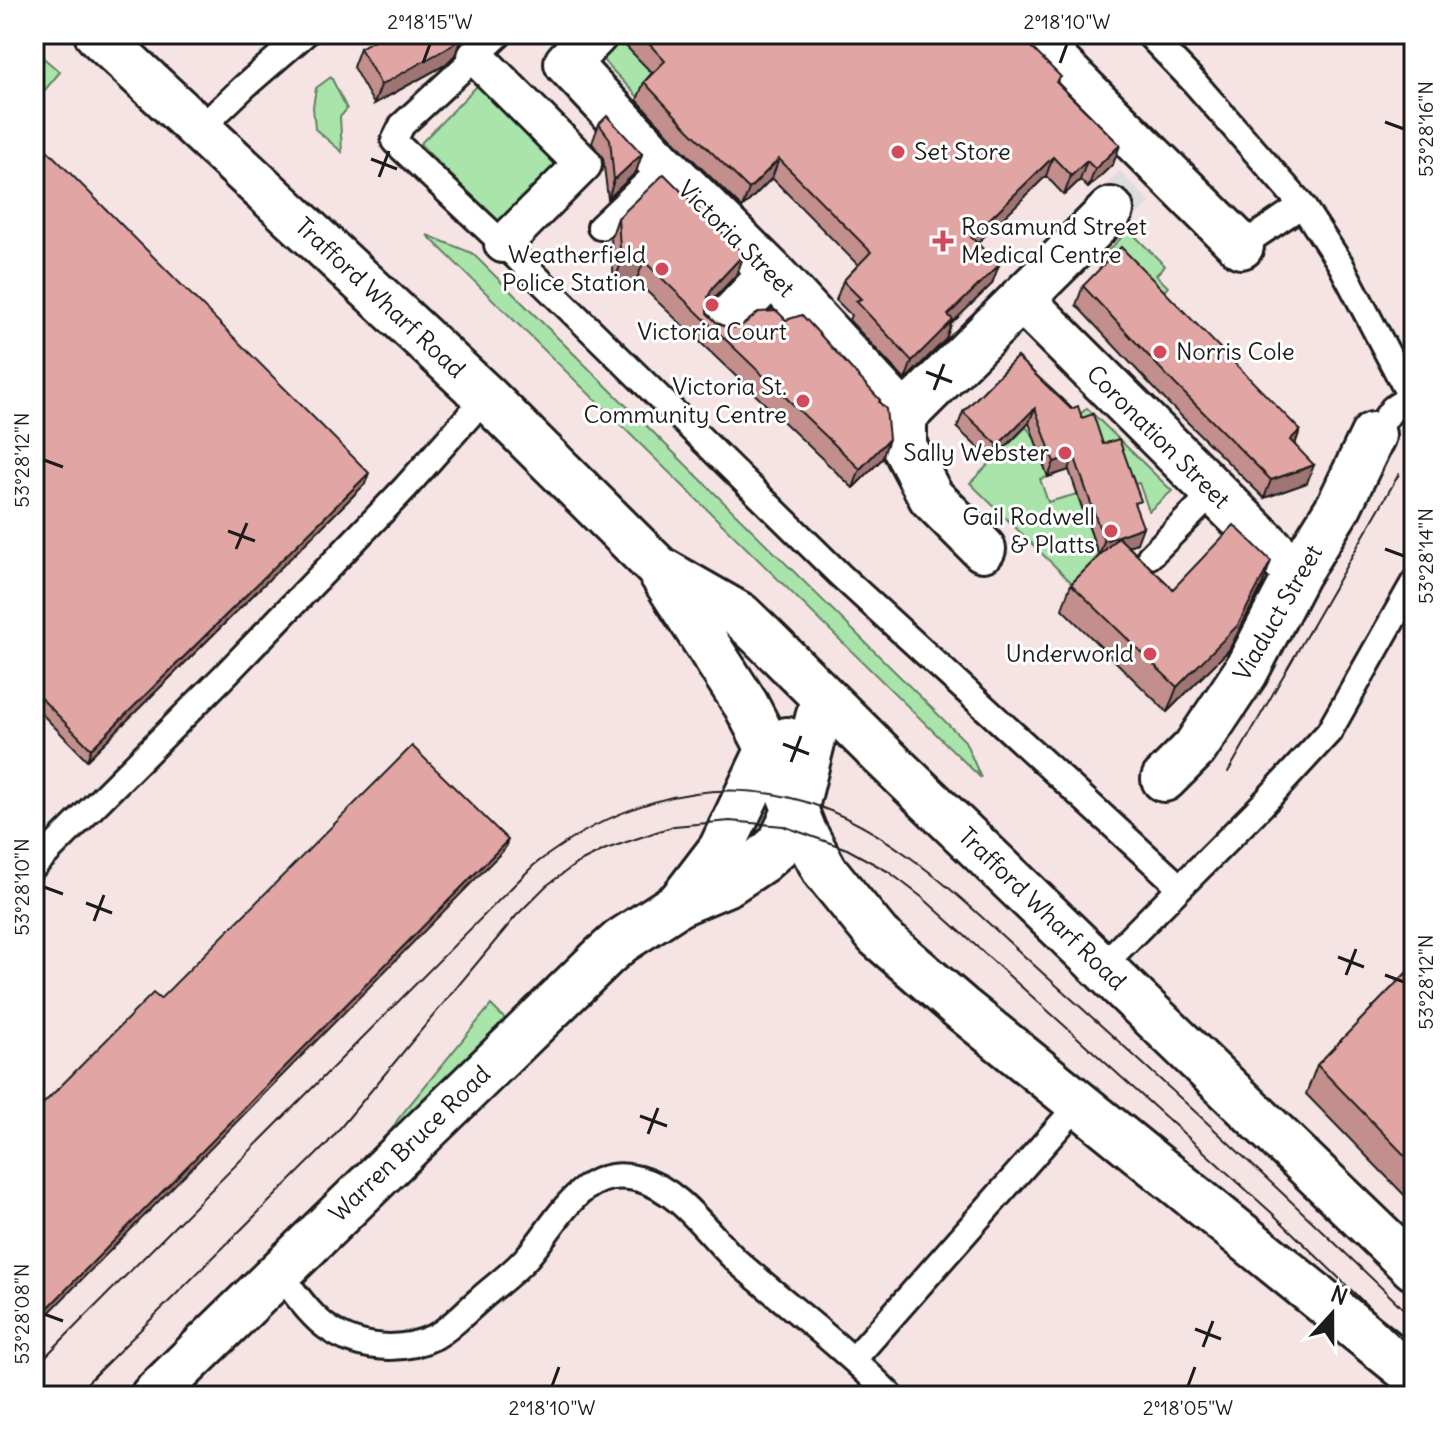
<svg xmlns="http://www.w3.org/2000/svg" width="1448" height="1430" font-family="Delius,sans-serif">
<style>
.built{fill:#f6e4e4}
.green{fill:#a9e4aa;stroke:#628063;stroke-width:2}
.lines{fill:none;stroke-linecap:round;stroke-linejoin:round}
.minor-tunnel{stroke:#ddd;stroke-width:44;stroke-dasharray:44 22;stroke-linecap:butt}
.service-casing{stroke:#1c1c1c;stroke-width:30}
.pedestrian-casing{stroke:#1c1c1c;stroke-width:42}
.minor-casing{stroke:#1c1c1c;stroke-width:50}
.tertiary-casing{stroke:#1c1c1c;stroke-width:50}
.service{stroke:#fff;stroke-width:24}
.pedestrian{stroke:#fff;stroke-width:36}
.minor{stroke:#fff;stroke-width:44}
.tertiary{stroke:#fff;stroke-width:44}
.tram{stroke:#1c1c1c;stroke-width:2}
.wall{fill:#c28f8d;stroke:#1c1c1c;stroke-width:2}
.shaded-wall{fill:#9e7473;stroke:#1c1c1c;stroke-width:2}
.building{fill:#e1a6a4;stroke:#1c1c1c;stroke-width:2}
.ticks{fill:none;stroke:#1c1c1c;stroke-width:3}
.poi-dot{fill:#d1495b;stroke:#fff;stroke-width:3}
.labels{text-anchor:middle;stroke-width:6;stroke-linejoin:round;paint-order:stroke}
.poi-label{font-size:24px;fill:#1c1c1c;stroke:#fff;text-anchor:end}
.street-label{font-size:24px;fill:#1c1c1c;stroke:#fff}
.neatline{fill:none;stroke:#1c1c1c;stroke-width:3}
.ticks-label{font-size:20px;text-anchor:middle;fill:#1c1c1c}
</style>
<rect width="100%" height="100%" fill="#fff"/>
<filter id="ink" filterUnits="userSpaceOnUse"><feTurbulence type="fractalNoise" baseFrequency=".0125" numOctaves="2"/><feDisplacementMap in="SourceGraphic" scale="16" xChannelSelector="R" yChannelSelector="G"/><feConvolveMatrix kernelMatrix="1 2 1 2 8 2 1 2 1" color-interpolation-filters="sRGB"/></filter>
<g filter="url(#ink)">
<path class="built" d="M34,34h1380v1362h-1380z"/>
<path class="green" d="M615,34l44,46 -20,18 -41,-43z
M34,50l26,22 -26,31z
M331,77l16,32 -7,8 2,35 -27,-23 -2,-22 3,-19z
M479,84l82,82 -60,59 -81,-81z
M1129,230l36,36 -9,9 12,12 -29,29 5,-20 -40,-41z
M427,235l45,18 493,488 16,37z
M1087,408l85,83 -23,20 -10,-28 -14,4 -53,-65z
M1026,427l7,8 15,42 -8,2 8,23 29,-8 22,62 -26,28 -103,-101z
M491,1005l15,15 -119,117 11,-18z"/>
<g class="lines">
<path class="minor-tunnel" d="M1111,210l24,-23"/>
<defs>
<path id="service" d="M500,34l-98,91 -8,16 109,103 337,331 339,311
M1148,34l47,49 107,122 38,58 74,141
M200,129l45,-43 60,-52
M600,227l64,-61
M1241,246l61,-41
M1373,435l20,-27 17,-11
M1150,556l63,-63
M34,866l192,-192 179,-186 81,-91
M1102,966l161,-162 66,-72 85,-150
M279,1272c11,14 21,30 34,43 31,33 83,41 123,21 16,-9 28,-23 42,-35 16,-15 36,-28 50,-45 30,-34 54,-93 111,-77 42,11 70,57 101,85 51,44 104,84 151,132
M854,1359l225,-255"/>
<path id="pedestrian" d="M476,57l107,107 -80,80"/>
<path id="minor" d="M595,34l-28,29 97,103 108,107 132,143
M1028,34l213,212
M1021,299l276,275
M725,323l47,-50
M983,549l-52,-52 -27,-51v-30l207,-206
M1164,779l31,-31 50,-75 52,-99 42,-68 34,-71"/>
<path id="tertiary" d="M97,34l389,363 172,171 88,137 33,63 25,64 21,39 53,65 83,72 453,367
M663,571l77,44 23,22 120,119 531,512
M682,900l39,-51 48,-100 18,-9
M153,1396l451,-440 17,-15 57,-37 50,-21 33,-22 19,-17 15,-33 28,-113"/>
</defs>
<use href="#service" class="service-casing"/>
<use href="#pedestrian" class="pedestrian-casing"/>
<use href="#minor" class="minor-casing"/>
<use href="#tertiary" class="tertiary-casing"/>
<use href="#service" class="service"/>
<use href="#pedestrian" class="pedestrian"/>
<use href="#minor" class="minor"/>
<use href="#tertiary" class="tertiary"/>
<path class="tram" d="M1228,772l171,-298
M34,1368l500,-503c72,-56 161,-89 253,-68 105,23 191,119 269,188 122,109 241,221 358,334
M74,1396l252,-251 190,-229 30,-30 30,-22 30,-15 68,-23 56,-5 53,5 64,23 42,23 34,26 350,316 141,137"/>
</g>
<path class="wall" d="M619,34h399l41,50 61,61 -7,19 -25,24 -8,-8 -16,15 -18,-19 -69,67 15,41 -41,40 -5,15 -41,41 -56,-60 2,-5 -15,-15 7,-19 15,-16 -86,-87 -30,30 -60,-59 -45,-49 7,-18 8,-9 -33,-34z
M462,36l-7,19 -10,10 -71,39 -21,-37 7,-19z
M599,124l43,30 -6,18 -28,27 -5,-41 -11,-15z
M34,137l331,347 -278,276 -53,-54z
M618,218l126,36 -7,20 -30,31v8l9,9 11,6 13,-1 46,-7 94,80 2,59 -29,29 -217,-207 -22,1 -3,-44z
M1083,286l217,144 -5,15 12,38 -43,15 -97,-96 -91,-97z
M1017,357l65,61 21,26 34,67v32l-9,3 45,43 89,-3 -33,64 -62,62 -105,-103 9,-25 28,-28 -30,-86 -21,7 -19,-54 -37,38 -35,-33 6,-16z
M1414,965v240l-108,-111 11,-29z"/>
<path class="shaded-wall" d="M462,36l-7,19 -10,10 -71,39 7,-19z
M1120,145l-7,19 -25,24 7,-19z
M642,154l-6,18 -28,27 6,-19z
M1053,157l-7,19 -82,80 7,-19z
M779,159l-7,19 -30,30 7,-19z
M1087,161l-7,19 -16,15 7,-19z
M744,254l-7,20 -31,33 2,-10 5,-10z
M644,261l-8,20 -22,1 7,-19z
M999,265l-7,19 -41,40 -5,15 -41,41 7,-19 36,-46z
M1035,408l-6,15 -37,38 6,-16z
M1300,430l-7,19 -3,-9z
M889,439l-7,20 -29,29 7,-19z
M1074,455l-5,15 -21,7 6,-15z
M1314,465l-7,18 -43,15 7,-18z
M369,473l-4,11 -278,276 4,-11z
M1143,527l-6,16 -38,13 5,-15z
M1271,561l-9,25 -33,64 -62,62 10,-25z
M508,840l-4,10 -470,478v-6z"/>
<path class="building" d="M385,34h76l1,2 -11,10 -70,39 -21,-37z
M640,34h378l43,43 -5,5 64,63 -25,24 -8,-8 -16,15 -18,-19 -82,80 28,28 -51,50 5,5 -41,41 -56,-60 5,-2 -18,-18 28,-29 -92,-93 -30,30 -60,-59 -45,-48 21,-21z
M607,116l35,38 -28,26 -4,-41 -11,-15z
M34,137l335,336 -278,276 -57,-58z
M664,174l80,80 -31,33 -5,10 -1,16 9,9 11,6 13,-1 19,-15 18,-1 9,9 16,-5 78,85 -1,2 7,7 3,30 -29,30 -216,-208 -23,2 -3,-45z
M1121,247l179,183 -10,10 24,25 -43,15 -97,-97 -91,-97z
M1017,357l54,52 7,-3 4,12 11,-4 10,30 16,-5 22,62 -7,2 9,24 -39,14 -30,-86 -20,7 -19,-54 -37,37 -35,-33z
M1234,525l37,36 -33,64 -61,62 -106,-103 47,-47 55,52z
M412,746l96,94 -474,482v-209l119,-120 7,6z
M1414,965v200l-97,-100z"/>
</g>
<path class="ticks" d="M423,63l7,-19M1060,63l7,-19M1385,122l19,7M371,159l26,10M379,177l10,-26M926,372l26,10M934,390l10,-26M44,460l19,7M228,531l27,10M236,549l11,-26M1385,549l19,7M783,744l26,10M791,762l10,-26M44,887l19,7M86,903l26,10M94,921l10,-26M1338,957l26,10M1346,975l10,-26M1385,975l19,7M640,1116l27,10M648,1134l10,-26M44,1314l19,7M1195,1329l26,10M1203,1347l10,-26M552,1386l7,-19M1188,1386l7,-19"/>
<g class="poi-dot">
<circle cx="898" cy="152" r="8"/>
<path d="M939 229h8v8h8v8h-8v8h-8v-8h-8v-8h8z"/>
<circle cx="662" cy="269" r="8"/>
<circle cx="712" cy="305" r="8"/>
<circle cx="1160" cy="352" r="8"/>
<circle cx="803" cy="401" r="8"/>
<circle cx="1065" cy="453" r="8"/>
<circle cx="1111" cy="531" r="8"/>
<circle cx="1150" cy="654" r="8"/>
</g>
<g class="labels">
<g class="poi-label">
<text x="914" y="160" text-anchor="start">Set Store</text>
<text x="961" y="235" text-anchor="start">Rosamund Street<tspan x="961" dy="28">Medical Centre</tspan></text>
<text x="646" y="263">Weatherfield<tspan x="646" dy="28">Police Station</tspan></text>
<text x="712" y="340" text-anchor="middle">Victoria Court</text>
<text x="1176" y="360" text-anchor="start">Norris Cole</text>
<text x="787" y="395">Victoria St.<tspan x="787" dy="28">Community Centre</tspan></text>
<text x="1049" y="461">Sally Webster</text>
<text x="1095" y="525">Gail Rodwell<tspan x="1095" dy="28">&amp; Platts</tspan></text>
<text x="1134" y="662">Underworld</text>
</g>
<g class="street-label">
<text transform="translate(736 239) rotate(45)" y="8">Victoria Street</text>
<text transform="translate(380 298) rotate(43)" y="8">Trafford Wharf Road</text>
<text transform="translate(1158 437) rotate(45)" y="8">Coronation Street</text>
<text transform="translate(1278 613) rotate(-60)" y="8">Viaduct Street</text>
<text transform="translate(1042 909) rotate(44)" y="8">Trafford Wharf Road</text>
<text transform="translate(410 1144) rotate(-44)" y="8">Warren Bruce Road</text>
</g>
</g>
<rect width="1448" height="1430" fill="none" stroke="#fff" stroke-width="88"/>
<g transform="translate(1332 1314) rotate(21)" stroke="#ffffff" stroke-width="6" paint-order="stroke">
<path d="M0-6L14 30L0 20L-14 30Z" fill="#1c1c1c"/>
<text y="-12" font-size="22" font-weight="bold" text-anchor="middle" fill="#1c1c1c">N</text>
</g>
<rect x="44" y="44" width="1360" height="1342" class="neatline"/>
<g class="ticks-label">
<text x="430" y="29">2°18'15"W</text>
<text x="1067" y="29">2°18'10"W</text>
<text transform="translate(1426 129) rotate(-90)" y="7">53°28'16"N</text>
<text transform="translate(22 460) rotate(-90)" y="7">53°28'12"N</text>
<text transform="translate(1426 556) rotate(-90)" y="7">53°28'14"N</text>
<text transform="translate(22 887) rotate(-90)" y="7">53°28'10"N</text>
<text transform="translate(1426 982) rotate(-90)" y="7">53°28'12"N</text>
<text transform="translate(22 1314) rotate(-90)" y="7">53°28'08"N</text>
<text x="552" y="1415">2°18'10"W</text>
<text x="1188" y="1415">2°18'05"W</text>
</g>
</svg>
